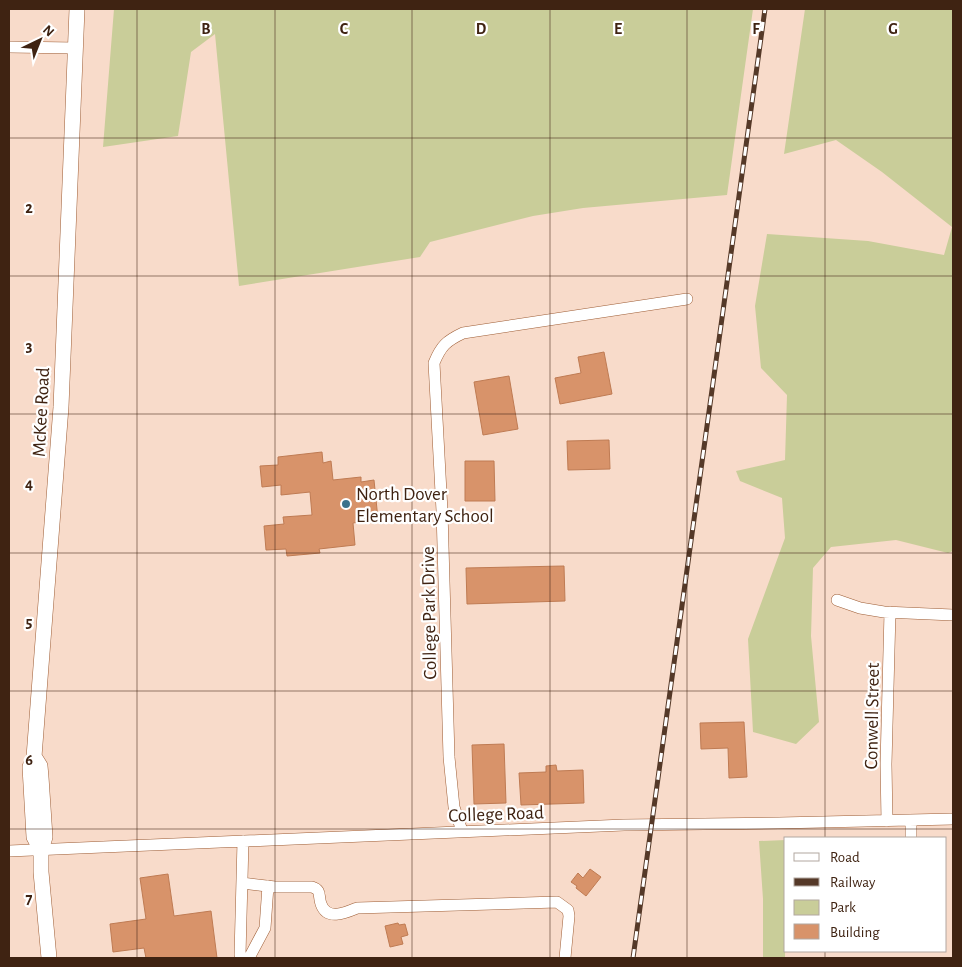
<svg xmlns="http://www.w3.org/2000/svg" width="962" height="967" font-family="'Alegreya Sans',sans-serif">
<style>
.green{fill:#c9cd99}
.building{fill:#d8936a;stroke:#bf7b53}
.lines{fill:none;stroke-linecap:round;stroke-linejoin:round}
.minor-casing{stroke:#9e5d35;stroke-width:12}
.major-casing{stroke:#9e5d35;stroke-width:16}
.minor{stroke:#fff;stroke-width:11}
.major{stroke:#fff;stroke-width:15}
.rail-casing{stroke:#553928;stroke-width:5}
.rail{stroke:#fff;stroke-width:3;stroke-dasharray:9;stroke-linecap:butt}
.grid{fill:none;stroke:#3f2312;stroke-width:1;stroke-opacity:0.55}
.poi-dot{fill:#3a728c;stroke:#fff;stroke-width:2}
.labels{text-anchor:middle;stroke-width:4.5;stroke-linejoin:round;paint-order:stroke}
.street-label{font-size:19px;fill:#3f2312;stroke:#fff}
.poi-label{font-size:19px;fill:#3f2312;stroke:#fff;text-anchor:start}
.grid-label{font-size:16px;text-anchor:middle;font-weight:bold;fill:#3f2312;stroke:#fff;stroke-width:4.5;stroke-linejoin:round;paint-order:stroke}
</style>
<rect width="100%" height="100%" fill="#f8dbca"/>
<path class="green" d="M114,9h639l-26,186 -144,13 -50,8 -103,26 -10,15 -181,29 -24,-252 -24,18 -13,84 -75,11z
M805,9h148v542l-5,2 -52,-13 -65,7 -18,21 -2,68 8,86 -23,22 -43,-12 -5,-93 37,-101 -3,-40 -42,-17 -4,-10 49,-11 2,-65 -26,-27 -6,-62 12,-72 101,7 76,14 8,-28 -70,-55 -46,-32 -52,14z
M786,840l-1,118h-22v-59l-4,-58z"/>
<path class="building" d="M604,352l8,42 -52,10 -5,-26 26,-5 -3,-16z
M509,376l9,53 -35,6 -9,-53z
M609,440l1,29 -42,1 -1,-29z
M322,452l1,11 8,-2 2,19 28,-3v5l13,-2 4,39 -25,4 2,22 -36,4 1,4 -33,3 -1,-7 -20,1 -2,-24 20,-2 -1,-7 29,-2 -2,-23 -29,3v-10l-19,2 -2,-21 18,-1v-8z
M465,461h29l1,40h-30z
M564,566l1,35 -98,3 -1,-36z
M744,722l3,55 -18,1 -1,-30 -27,1 -1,-26z
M504,744l2,59 -32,1 -2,-59z
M556,765l1,6 26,-1 1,33 -63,2 -2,-32 27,-1v-6z
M590,869l11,8 -15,19 -10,-8 1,-2 -6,-4 7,-9 5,5z
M168,874l6,42 37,-5 6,47h-71l-2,-10 -31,4 -3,-28 36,-5 -6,-41z
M398,923l1,2 6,-1 3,11 -7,2 2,7 -13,3 -5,-21z"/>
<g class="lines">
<defs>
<path id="minor" d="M9,47l66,1
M837,600l23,8 24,4 69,3
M887,821l-1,-57 4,-152
M462,831l-8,-24 -5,-50 -7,-246 -8,-148c7,-17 12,-22 29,-30l224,-34
M911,838v-18
M9,851l615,-26 155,-2 174,-4
M242,883l33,4h37c10,3 6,9 9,17 6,17 24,9 36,4l200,-6 11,8 1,6 -4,42
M240,955l3,-114
M249,958l16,-30 3,-42"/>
<path id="major" d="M35,758l5,8 1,11 4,60 -4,13v22l8,86
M41,850l-7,-13 -4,-70 4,-10 27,-350 16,-398"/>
</defs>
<use href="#minor" class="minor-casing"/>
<use href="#major" class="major-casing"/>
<use href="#minor" class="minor"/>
<use href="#major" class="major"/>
<defs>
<path id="rail" d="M633,958l132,-949"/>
</defs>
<use href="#rail" class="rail-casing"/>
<use href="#rail" class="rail"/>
</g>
<path class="grid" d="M137,9v949M275,9v949M412,9v949M550,9v949M687,9v949M825,9v829M9,138h944M9,276h944M9,414h944M9,553h944M9,691h944M9,829h944M825,951v7"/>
<circle class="poi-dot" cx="346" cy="504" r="5"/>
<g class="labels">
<g class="street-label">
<text transform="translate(40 412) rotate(-87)" y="7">McKee Road</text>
<text transform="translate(428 613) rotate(-91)" y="7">College Park Drive</text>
<text transform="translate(871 716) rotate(-89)" y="7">Conwell Street</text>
<text transform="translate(496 813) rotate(-2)" y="7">College Road</text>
</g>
<g class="poi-label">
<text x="356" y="500">North Dover<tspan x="356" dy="22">Elementary School</tspan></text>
</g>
</g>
<g class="grid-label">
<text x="206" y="34">B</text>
<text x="344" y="34">C</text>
<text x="481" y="34">D</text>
<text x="618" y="34">E</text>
<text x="756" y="34">F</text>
<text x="893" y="34">G</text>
<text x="29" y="213">2</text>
<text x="29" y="351">3</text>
<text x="29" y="489">4</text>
<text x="29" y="627">5</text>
<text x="29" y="765">6</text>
<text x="29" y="904">7</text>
</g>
<rect width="962" height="967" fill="none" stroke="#3f2312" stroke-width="20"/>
<rect x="784" y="837" width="162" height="115" fill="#ffffff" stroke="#b2a7a0"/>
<rect x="794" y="853" width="25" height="8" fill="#ffffff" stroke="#b2a7a0"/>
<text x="830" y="862" font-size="15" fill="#3f2312">Road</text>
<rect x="794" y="878" width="25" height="8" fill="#553928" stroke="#b2a7a0"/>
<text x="830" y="887" font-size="15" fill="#3f2312">Railway</text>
<rect x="794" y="900" width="25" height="15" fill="#c9cd99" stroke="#b2a7a0"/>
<text x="830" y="912" font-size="15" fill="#3f2312">Park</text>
<rect x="794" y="924" width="25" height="15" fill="#d8936a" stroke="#b2a7a0"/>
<text x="830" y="937" font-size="15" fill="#3f2312">Building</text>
<g transform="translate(40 40) rotate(43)" stroke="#ffffff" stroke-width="4" paint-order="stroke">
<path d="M0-4L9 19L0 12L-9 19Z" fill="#3f2312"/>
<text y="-8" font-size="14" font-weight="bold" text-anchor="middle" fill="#3f2312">N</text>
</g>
</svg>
